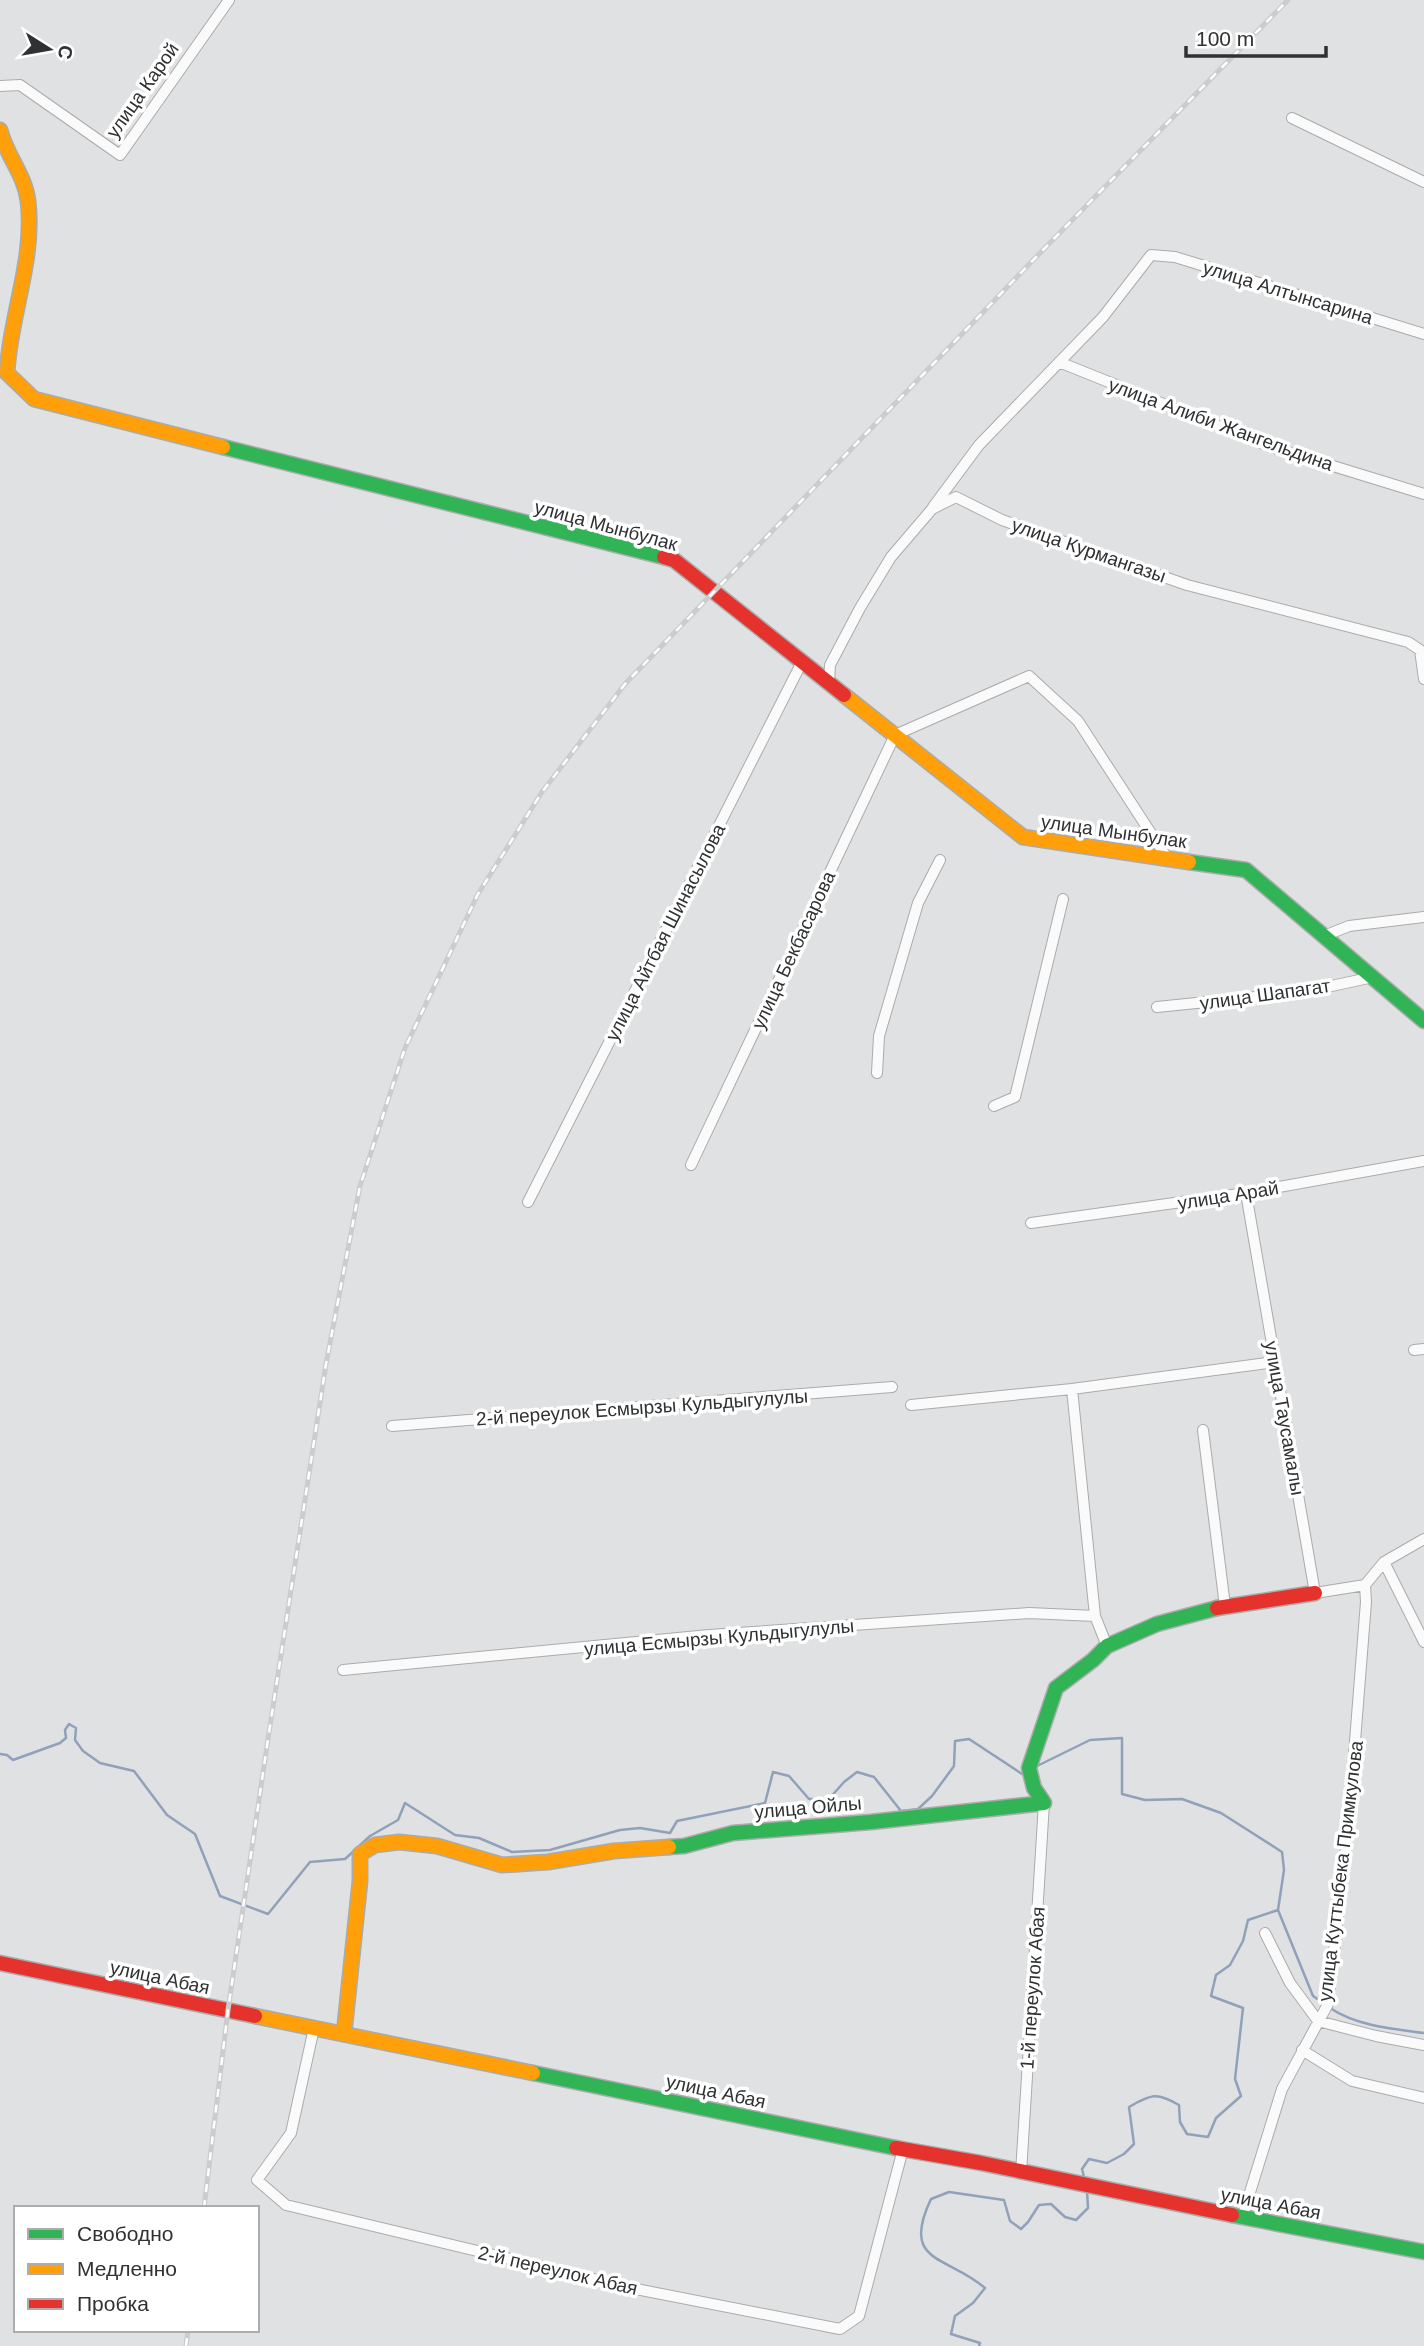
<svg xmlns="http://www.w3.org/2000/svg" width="1424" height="2346" font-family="Helvetica,sans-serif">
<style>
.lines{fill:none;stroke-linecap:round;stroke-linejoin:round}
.stream{stroke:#90a1b9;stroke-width:2.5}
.street-casing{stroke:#aaabac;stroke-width:12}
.fast-casing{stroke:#aaabac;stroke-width:17}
.slow-casing{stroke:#aaabac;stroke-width:17}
.jam-casing{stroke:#aaabac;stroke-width:17}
.street{stroke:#fafafb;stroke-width:10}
.fast{stroke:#30b455;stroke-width:14}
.slow{stroke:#ff9f0a;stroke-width:14}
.jam{stroke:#e5322d;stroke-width:14}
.rail-casing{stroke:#ccc;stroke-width:5}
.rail{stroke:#fff;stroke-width:2.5;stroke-dasharray:8;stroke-linecap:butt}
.labels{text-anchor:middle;stroke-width:7;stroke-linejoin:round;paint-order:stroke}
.street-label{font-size:19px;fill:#303132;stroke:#fff}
</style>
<rect width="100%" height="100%" fill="#e0e1e2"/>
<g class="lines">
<path class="stream" d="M0,1754l7,1 6,5 47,-17 6,-5 -1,-8 4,-6 7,4 -1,12 8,11 17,12 34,8 33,44 28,19 25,62 48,18 42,-52 35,-3 25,-23 28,-16 7,-17 50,32 24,3 33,14 38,-2 70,-20 20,-2 30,5 7,-12 88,-18 8,-31 16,4 20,23h20l15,-17 13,-10 17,5 27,34 17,-2 14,-13 22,-30 1,-25 14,-2 53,35 4,-2
M1035,1767l55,-27 32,-2v56l23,6 37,-1 39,14 61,39 2,18 -6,40 35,86 12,8
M1330,2008c27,18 63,21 94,25
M1085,2181l-3,-12 7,-10 18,4 17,-9 10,-10 -5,-37c22,-13 28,-15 50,-2l1,17 7,12 21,3 8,-19 25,-22 -6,-17 8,-71 -32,-12 5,-21 14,-10 13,-24 5,-21 30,-10
M979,2346l1,-3 -29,-9 4,-18 18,-13 12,-15c-38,-33 -85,-24 -54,-89l18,-7 55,8 6,21 11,8 7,-7 11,-17 12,-1 14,13 11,3 12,-12 -1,-17"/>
<defs>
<path id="street" d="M0,86l20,-1 100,70 109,-155
M1292,118l132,64
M1059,362l209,84 156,48
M933,507l46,-62 124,-128 48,-62 24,2 249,77
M829,683l1,-18 30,-57 31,-51 41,-48 24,-12 46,23 185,65 221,57 12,8 4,29
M1324,936l25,-10 75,-9
M1157,1007l147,-15 69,-15
M877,1073l2,-37 39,-133 22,-43
M994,1106l21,-9 48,-198
M691,1165l204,-430 134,-59 49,45 89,137
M1246,1193l69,400 50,-8
M528,1202l274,-540
M1031,1223l215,-30 178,-32
M1414,1350l10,-1
M1072,1389l203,-27
M911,1405l161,-16 23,227
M392,1426l500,-39
M1203,1430l22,176
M1384,1562l40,80
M343,1670l366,-35 320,-22 66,3 12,30
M1265,1933l25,50 28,38 58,15 48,9
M314,2028l-23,105 -34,47 29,25 345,83 209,41 19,-13 44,-167
M1302,2050l50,31 72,17
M1021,2173l23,-370
M1242,2218l40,-129 46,-85 20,-174 18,-228 -1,-17 19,-23 40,-23"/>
<path id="fast" d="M223,447l441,110
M1189,862l57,8 178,151
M669,1847l15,-1 49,-13 138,-11 173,-19 -10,-15 -5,-20 27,-80 37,-28 14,-14 50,-22 60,-16
M533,2073l363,75
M1232,2215l192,37"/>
<path id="slow" d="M0,130c6,25 25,45 28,71 7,59 -18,114 -21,172l27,26 189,48
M844,695l179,142 166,25
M255,2016l278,57
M344,2034l16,-153v-27l15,-9 24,-3 38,4 65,19 46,-3 66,-11 55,-4"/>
<path id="jam" d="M664,557l10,3 170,135
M1217,1608l98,-15
M0,1963l255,53
M896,2148l85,15 251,52"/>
</defs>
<use href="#street" class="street-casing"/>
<use href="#fast" class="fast-casing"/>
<use href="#slow" class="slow-casing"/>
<use href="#jam" class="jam-casing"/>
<use href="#street" class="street"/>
<use href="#fast" class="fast"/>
<use href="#slow" class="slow"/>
<use href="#jam" class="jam"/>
<defs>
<path id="rail" d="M204,2208l24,-198 40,-271 58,-375 34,-178 45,-138 73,-154 64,-102 83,-108 414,-430 249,-254
M186,2346l2,-16"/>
</defs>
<use href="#rail" class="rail-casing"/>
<use href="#rail" class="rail"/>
</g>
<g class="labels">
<g class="street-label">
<text transform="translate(142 90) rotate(-55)" y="7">улица Карой</text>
<text transform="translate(1288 292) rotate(17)" y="7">улица Алтынсарина</text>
<text transform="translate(1221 424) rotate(20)" y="7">улица Алиби Жангельдина</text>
<text transform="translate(606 525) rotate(15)" y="7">улица Мынбулак</text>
<text transform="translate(1089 550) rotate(19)" y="7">улица Курмангазы</text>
<text transform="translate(1114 831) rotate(8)" y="7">улица Мынбулак</text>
<text transform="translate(665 932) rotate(-63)" y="7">улица Айтбая Шинасылова</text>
<text transform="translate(793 950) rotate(-65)" y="7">улица Бекбасарова</text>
<text transform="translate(1265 994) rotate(-8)" y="7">улица Шапагат</text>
<text transform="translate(1228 1195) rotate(-9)" y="7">улица Арай</text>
<text transform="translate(642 1407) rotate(-4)" y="7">2-й переулок Есмырзы Кульдыгулулы</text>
<text transform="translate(1285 1418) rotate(80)" y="7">улица Таусамалы</text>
<text transform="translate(719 1637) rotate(-5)" y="7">улица Есмырзы Кульдыгулулы</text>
<text transform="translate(808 1807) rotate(-5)" y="7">улица Ойлы</text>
<text transform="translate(1340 1871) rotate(-83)" y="7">улица Куттыбека Примкулова</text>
<text transform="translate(160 1977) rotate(12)" y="7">улица Абая</text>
<text transform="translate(1032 1988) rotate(-86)" y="7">1-й переулок Абая</text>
<text transform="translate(716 2091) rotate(12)" y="7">улица Абая</text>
<text transform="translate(1271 2203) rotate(11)" y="7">улица Абая</text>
<text transform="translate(558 2270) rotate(13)" y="7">2-й переулок Абая</text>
</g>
</g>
<rect x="14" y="2206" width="245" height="126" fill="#ffffff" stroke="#acadad" stroke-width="2"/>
<rect x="28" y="2229" width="35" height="10" fill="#30b455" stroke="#acadad" stroke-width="2"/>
<text x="77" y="2241" font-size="21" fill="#303132">Свободно</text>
<rect x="28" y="2264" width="35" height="10" fill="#ff9f0a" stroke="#acadad" stroke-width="2"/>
<text x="77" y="2276" font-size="21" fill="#303132">Медленно</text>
<rect x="28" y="2299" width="35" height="10" fill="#e5322d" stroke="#acadad" stroke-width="2"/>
<text x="77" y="2311" font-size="21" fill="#303132">Пробка</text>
<g transform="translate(49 49) rotate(101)" stroke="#ffffff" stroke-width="5" paint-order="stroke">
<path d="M0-5L12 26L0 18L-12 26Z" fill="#303132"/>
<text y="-10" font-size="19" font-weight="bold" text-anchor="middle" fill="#303132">С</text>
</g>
<path d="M1186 46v10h140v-10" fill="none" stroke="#303132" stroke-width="3.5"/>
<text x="1196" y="46" font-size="21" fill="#303132" stroke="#ffffff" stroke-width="5" paint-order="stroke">100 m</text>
</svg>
